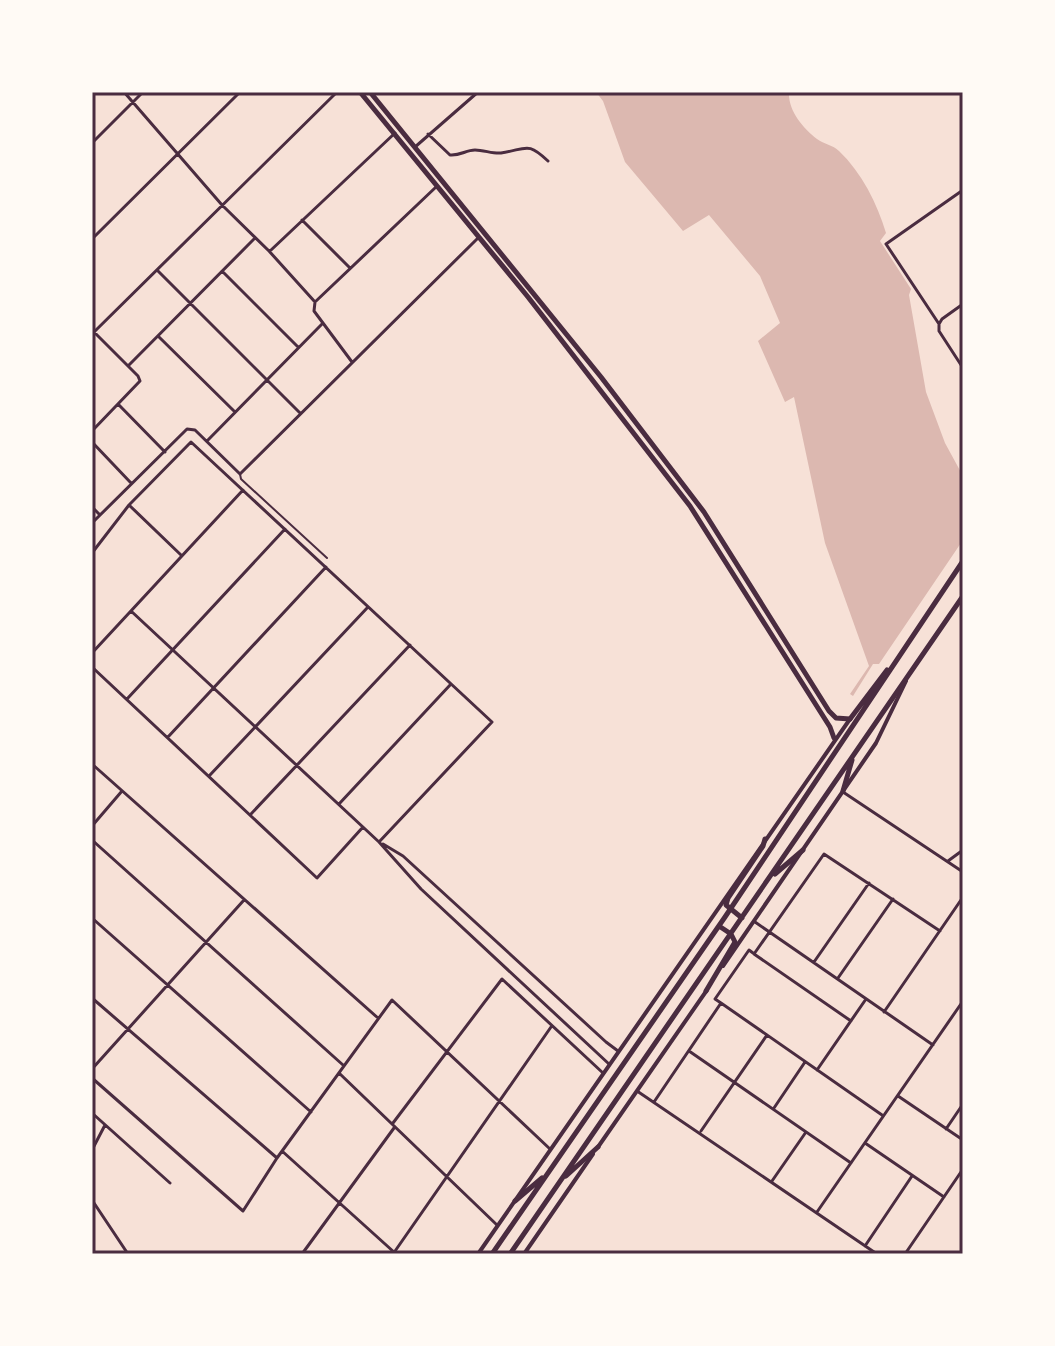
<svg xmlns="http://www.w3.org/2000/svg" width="1055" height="1346" font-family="Quicksand,sans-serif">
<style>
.water{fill:#dcb8b0}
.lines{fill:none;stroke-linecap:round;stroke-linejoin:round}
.service{stroke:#4a2c40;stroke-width:2}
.minor{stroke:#4a2c40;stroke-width:3}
.secondary{stroke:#4a2c40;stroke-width:4}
.primary{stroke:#4a2c40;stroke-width:5}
.trunk{stroke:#4a2c40;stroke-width:5}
.neatline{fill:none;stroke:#4a2c40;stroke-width:3}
</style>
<rect width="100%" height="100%" fill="#f7e1d7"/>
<path class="water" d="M596,92h193c-1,19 14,36 28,47 7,5 16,6 22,12 23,22 38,52 47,82l-6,8 31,48 -2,6 17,97 19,51 18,33v64l-84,124h-6l-20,32 -3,-2 19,-28 -44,-123 -31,-146 -9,5 -27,-61 22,-18 -20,-47 -51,-61 -26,16 -58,-69 -22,-61z"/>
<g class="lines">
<path class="service" d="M240,474l1,5 86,79"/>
<path class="minor" d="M124,92l98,113 47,46 46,51
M428,134l22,21c10,1 16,-5 25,-5 9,0 18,4 26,3 26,-4 26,-12 47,8
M92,143l51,-51
M415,147l63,-55
M963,190l-77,54 53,80v7l24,37
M302,220l48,48
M92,239l148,-147
M270,251l125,-118
M158,271l142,142
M222,271l76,76
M939,324l3,-5 21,-15
M92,330l46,46 2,5 -48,50
M92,334l245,-242
M158,336l77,76
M352,362l-38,-51 1,-9 121,-115
M128,366l127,-128
M118,404l47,48
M207,441l115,-117
M92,442l39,41
M129,505l52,50
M92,507l8,8
M92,523l95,-94 8,1 45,44 238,-236
M92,553l37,-48 62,-63 301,280 -113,120
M131,611l248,231 42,47 188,175
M92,653l151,-163
M92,667l225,211 46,-51
M127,699l158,-170
M168,737l158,-170
M92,764l286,254
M210,775l158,-168
M843,792l120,80
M339,804l112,-120
M251,814l159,-169
M92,826l30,-35
M92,840l251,225
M383,844l20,12 203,186 12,9
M948,861l15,-11
M92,918l219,194
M755,922l178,123
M754,954l70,-100 116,77
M754,954l97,67
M814,962l55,-79
M838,978l55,-79
M92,998l185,160
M721,1003l161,112
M721,1003l-6,-4 34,-49 4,3
M884,1012l79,-115
M689,1051l162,112
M92,1069l152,-169
M817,1070l49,-71
M339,1073l158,152
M92,1078l151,133 34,-53 115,-158 158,149
M637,1091l240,163
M898,1096l65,44
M654,1102l67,-99
M774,1108l31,-46
M92,1113l78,70
M393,1123l109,-144 101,94
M946,1129l17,-25
M701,1131l66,-96
M865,1143l79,54
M92,1150l13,-25
M282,1151l113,102
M772,1181l34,-49
M92,1200l36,54
M817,1212l146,-211
M865,1246l47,-70
M302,1254l92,-126
M393,1254l158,-227
M905,1254l58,-85"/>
<path class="secondary" d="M723,966l153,-223 30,-62
M598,1147l109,-157
M478,1254l372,-535
M524,1254l69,-100"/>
<path class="primary" d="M360,92l168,205 162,209 140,221 4,11
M370,92l231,285 103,135 125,199 7,7 14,1"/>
<path class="trunk" d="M850,719l37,-49
M843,791l9,-31
M775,874l28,-24
M742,918l-16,-13 2,-7 35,-52 2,-7
M706,991l29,-49 -4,-8 -12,-8
M566,1176l32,-29
M515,1201l27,-23
M492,1254l233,-337 238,-356
M510,1254l453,-658"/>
</g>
<rect width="1055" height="1346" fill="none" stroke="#fffaf5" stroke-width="188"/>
<rect x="94" y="94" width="867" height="1158" class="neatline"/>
</svg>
